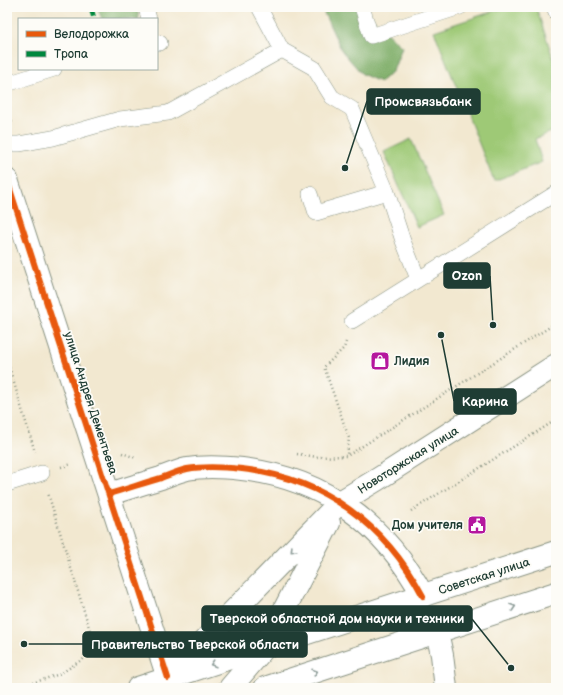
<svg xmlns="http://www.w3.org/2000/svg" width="563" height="695" font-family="'Balsamiq Sans',sans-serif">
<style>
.green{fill:#9ec976;stroke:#5e8355}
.forest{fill:#7ead67;stroke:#4e754e}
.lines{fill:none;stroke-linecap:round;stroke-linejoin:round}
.lane-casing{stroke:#889282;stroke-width:16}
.street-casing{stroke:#889282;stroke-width:24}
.secondary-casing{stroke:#889282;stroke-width:24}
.primary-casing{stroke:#889282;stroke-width:24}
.path{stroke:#889282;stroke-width:2.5;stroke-dasharray:1 3;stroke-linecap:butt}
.lane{stroke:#fff;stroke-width:15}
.street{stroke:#fff;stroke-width:22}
.secondary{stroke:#fff;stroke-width:22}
.primary{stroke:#fff;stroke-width:22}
.quiet{stroke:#00873e;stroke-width:5;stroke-dasharray:10 5;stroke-linecap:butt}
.cycleway-casing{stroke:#fdfcf7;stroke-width:8}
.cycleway{stroke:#e8590c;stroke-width:6}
.oneway{stroke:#8f9e9a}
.labels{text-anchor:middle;stroke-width:3.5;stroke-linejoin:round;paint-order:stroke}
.poi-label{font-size:12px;font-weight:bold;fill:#1f3d34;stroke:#fdfcf7;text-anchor:start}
.street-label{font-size:12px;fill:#1f3d34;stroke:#fdfcf7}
.leader{fill:none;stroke:#1f3d34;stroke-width:1.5}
.callout-dot{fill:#1f3d34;stroke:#fdfcf7;stroke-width:1.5}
.callout{fill:#1f3d34;stroke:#1f3d34;stroke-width:1.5}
.callout-label{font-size:13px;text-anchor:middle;font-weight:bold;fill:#fff}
</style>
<rect width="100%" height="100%" fill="#fdfcf7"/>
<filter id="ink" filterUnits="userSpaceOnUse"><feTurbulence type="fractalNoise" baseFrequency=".025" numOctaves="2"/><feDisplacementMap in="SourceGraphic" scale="8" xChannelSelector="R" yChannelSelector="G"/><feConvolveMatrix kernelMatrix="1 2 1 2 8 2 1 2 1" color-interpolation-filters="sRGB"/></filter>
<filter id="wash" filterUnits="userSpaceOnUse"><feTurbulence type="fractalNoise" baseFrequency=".012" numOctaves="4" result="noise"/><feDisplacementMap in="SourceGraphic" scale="16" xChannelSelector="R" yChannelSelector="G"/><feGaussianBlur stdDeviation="0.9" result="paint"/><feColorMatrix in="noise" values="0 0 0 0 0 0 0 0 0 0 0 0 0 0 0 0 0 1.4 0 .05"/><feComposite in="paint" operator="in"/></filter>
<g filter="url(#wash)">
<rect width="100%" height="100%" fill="#f2e8d0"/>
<path class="green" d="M506,7h30l20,60v63l-21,9 7,23 -48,19 -60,-150z
M411,139l33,76 -27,12 -33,-75z"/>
<path class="forest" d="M97,7h40l2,12h-37z
M321,7h44l8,12 29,28 -9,24 -13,11 -18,-8 -20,-23z"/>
</g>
<g filter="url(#ink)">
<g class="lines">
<defs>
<path id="lane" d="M146,7l3,12
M362,7l9,29 89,-29
M554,7l2,5
M157,43h3
M282,50l32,18 18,29 20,12 35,83 -71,21 -6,-19
M7,84l47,-15
M7,144h12l34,-6 67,-19 48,-6 114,-63 -23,-43
M387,192l16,49 15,38
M352,321l204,-128
M7,484l35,-11"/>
<path id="street" d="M109,494c17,-5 35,-11 52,-16 8,-3 17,-7 26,-9 17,-3 37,-2 55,0 81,9 143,55 181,127
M437,632l5,23 4,33"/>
<path id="secondary" d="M7,180l161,498 172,-176 38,-23 178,-114
M230,688l35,-41 64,-124"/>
<path id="primary" d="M138,688l418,-136
M265,688l291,-95"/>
</defs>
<use href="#lane" class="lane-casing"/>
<use href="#street" class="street-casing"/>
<use href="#secondary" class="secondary-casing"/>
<use href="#primary" class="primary-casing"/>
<path class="path" d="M7,106l5,17
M346,342l-2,6 -20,19 25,71 -2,17
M7,360l28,92
M122,453l14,5
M297,454l21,3 29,-1 209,-133
M61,467l11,-3
M411,511l145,-91
M17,688l43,-14 23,-15 9,-22 -44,-144"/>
<use href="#lane" class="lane"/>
<use href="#street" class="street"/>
<use href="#secondary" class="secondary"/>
<use href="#primary" class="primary"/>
<path class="quiet" d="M91,7l3,12"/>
<defs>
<path id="cycleway" d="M7,180l161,498
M109,494c17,-5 35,-11 52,-16 8,-3 17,-7 26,-9 17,-3 37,-2 55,0 81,9 143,55 181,127"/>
</defs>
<use href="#cycleway" class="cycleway-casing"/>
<use href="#cycleway" class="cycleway"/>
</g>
<defs><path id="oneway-chevron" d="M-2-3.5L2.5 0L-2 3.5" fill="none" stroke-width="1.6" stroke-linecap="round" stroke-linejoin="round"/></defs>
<g class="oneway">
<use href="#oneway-chevron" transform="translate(293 550) rotate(134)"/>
<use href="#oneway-chevron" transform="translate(513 607) rotate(-18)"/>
<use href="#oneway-chevron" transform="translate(213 664) rotate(162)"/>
<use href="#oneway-chevron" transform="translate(315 672) rotate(-18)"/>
</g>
</g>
<defs>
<symbol id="shop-square" viewBox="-11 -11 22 22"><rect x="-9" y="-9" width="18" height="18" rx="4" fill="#b5179e" stroke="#fdfcf7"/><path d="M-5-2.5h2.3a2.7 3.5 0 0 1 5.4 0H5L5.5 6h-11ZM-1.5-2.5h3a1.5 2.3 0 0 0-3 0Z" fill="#fff"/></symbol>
<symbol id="civic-square" viewBox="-11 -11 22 22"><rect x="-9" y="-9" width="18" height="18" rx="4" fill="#b5179e" stroke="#fdfcf7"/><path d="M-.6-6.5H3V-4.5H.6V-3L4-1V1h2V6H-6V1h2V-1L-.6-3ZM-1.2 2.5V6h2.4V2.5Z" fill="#fff"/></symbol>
</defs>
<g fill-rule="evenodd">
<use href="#shop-square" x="369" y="350" width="22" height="22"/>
<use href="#civic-square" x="466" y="514" width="22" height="22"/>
</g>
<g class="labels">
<g class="poi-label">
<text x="394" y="365">Лидия</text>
<text x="463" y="529" text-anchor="end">Дом учителя</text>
</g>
<g class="street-label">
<text transform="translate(91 403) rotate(72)" y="4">улица Андрея Дементьева</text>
<text transform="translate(408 460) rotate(-32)" y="4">Новоторжская улица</text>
<text transform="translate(484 576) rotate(-18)" y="4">Советская улица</text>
</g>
</g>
<path class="leader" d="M345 168L367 101M493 325L490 276M441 335L454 401M511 668L472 619M24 644L83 644"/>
<g class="callout-dot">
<circle cx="345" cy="168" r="4"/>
<circle cx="493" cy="325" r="4"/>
<circle cx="441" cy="335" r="4"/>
<circle cx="511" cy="668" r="4"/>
<circle cx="24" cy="644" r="4"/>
</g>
<g class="callout">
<rect x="367" y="89" width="113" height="25" rx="4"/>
<rect x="444" y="263" width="46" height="25" rx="4"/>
<rect x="454" y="389" width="62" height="25" rx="4"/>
<rect x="202" y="606" width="270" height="25" rx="4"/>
<rect x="83" y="632" width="224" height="25" rx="4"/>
</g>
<g class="callout-label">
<text x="423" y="106">Промсвязьбанк</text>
<text x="467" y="280">Ozon</text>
<text x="485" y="406">Карина</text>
<text x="337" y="623">Тверской областной дом науки и техники</text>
<text x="195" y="649">Правительство Тверской области</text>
</g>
<rect width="563" height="695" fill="none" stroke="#fdfcf7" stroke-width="24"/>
<rect x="18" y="18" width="140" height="52" fill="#fdfcf7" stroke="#a4b0a9"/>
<rect x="26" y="31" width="20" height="6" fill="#e8590c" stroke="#a4b0a9"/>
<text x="54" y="38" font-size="12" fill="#1f3d34">Велодорожка</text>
<rect x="26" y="51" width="20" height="6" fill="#00873e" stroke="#a4b0a9"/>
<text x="54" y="58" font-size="12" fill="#1f3d34">Тропа</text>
</svg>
